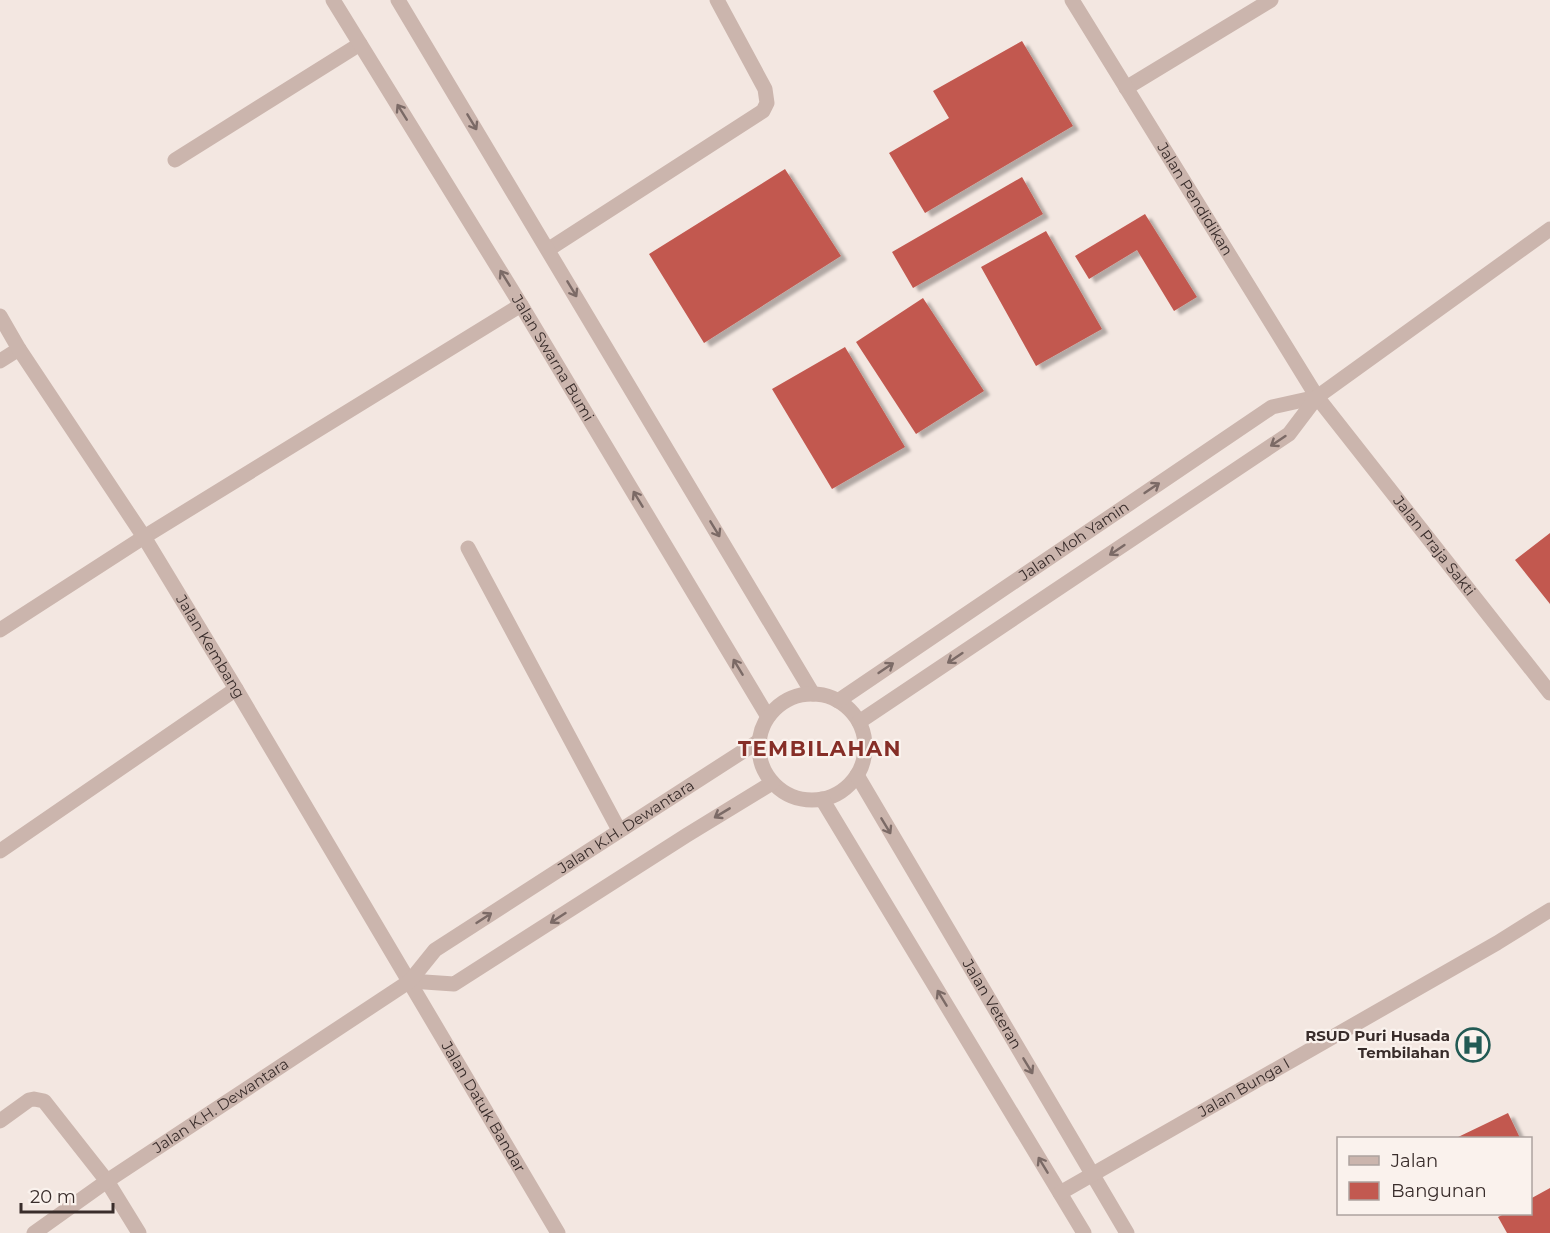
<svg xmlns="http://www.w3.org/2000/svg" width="1550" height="1233" font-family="Montserrat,sans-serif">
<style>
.building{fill:#c25950;filter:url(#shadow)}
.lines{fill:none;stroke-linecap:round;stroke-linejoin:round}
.minor{stroke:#cbb5ad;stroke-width:15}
.tertiary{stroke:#cbb5ad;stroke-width:15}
.oneway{stroke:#7b6a66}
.labels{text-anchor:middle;stroke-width:4.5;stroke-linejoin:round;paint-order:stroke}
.street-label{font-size:15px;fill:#392d2b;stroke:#faf2ed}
.poi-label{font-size:15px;font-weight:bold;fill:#392d2b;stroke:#faf2ed;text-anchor:end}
.district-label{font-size:21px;font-weight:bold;letter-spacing:1.5px;fill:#862e27;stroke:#faf2ed}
</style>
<defs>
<filter id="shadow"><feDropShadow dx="6" dy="4" stdDeviation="1.5" flood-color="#0004"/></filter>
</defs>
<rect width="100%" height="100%" fill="#f3e7e1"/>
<path class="building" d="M1022,41l51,85 -148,87 -36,-60 60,-35 -16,-27z
M785,169l56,87 -137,87 -55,-89z
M1022,177l21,37 -130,74 -21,-36z
M1145,214l52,83 -23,14 -37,-61 -48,29 -14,-23z
M1046,231l56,98 -66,37 -55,-99z
M923,298l61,93 -68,43 -60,-92z
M845,347l60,100 -73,42 -60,-100z
M1550,533v71l-35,-44z
M1508,1113l12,25h-64z
M1550,1188v45h-43l-9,-16 6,-3h26v-15z"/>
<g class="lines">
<path class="minor" d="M1126,88l145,-88
M175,160l185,-116
M549,249l214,-138 4,-8 -2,-14 -48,-89
M0,361l19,-12
M468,548l151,282
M0,630l144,-93 377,-232
M0,851l236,-162
M0,1121l29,-21 5,-1 10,2 63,80 32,52"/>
<g class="tertiary">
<path id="s1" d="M333,0l188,305 247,412"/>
<path d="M398,0l415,694"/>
<path id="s2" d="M1072,0l245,397 233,296"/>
<path id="s3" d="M0,316l19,33 125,188 92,152 322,544"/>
<circle cx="812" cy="747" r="53"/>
<path id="s4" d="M838,701l434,-294 45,-10"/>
<path d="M859,722l430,-288 28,-37 233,-168"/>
<path id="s5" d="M857,775l270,458"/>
<path d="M822,799l262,434"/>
<path d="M410,981l44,3 233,-149 85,-52"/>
<path id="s6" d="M1060,1193l437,-250 53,-33"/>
<path id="s7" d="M34,1233l73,-52 303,-200 25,-31 324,-209"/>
</g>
</g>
<defs><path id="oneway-shaft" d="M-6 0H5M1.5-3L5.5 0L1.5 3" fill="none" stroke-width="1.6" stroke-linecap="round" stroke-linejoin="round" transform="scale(1.5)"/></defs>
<g class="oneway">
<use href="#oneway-shaft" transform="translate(402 112) rotate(-122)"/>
<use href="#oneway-shaft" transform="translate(472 122) rotate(59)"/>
<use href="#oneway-shaft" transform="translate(505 278) rotate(-122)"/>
<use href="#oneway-shaft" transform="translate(572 289) rotate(59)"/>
<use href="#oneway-shaft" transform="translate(1278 441) rotate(146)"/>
<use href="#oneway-shaft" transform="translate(1152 488) rotate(-34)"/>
<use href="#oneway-shaft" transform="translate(638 499) rotate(-121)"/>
<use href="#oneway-shaft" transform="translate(715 529) rotate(59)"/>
<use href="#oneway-shaft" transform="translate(1117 550) rotate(146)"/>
<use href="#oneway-shaft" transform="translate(955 658) rotate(146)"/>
<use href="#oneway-shaft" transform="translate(738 667) rotate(-121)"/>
<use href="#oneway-shaft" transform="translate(886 668) rotate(-34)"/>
<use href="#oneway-shaft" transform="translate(722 813) rotate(149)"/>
<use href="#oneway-shaft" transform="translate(886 826) rotate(59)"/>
<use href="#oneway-shaft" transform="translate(484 918) rotate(-33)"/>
<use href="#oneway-shaft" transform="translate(558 918) rotate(147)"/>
<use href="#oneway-shaft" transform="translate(942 998) rotate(-121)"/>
<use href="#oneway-shaft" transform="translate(1028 1066) rotate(59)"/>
<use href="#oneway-shaft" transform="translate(1043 1165) rotate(-121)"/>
</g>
<defs>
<symbol id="hospital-ring" viewBox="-11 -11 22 22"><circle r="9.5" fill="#faf2ed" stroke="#225a54" stroke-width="1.5"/><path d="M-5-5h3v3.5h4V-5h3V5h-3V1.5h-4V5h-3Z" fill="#225a54"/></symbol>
</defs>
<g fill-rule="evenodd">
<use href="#hospital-ring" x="1454" y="1026" width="38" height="38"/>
</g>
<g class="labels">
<g class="street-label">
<text dy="5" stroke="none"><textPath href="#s2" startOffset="234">Jalan Pendidikan</textPath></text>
<text dy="5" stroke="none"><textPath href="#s1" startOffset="420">Jalan Swarna Bumi</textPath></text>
<text dy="5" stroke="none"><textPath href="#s4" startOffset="285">Jalan Moh Yamin</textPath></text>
<text dy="5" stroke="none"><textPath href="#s2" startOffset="656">Jalan Praja Sakti</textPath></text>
<text dy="5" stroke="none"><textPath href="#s3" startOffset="392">Jalan Kembang</textPath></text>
<text dy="5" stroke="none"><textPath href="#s7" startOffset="720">Jalan K.H. Dewantara</textPath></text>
<text dy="5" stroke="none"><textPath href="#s5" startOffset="266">Jalan Veteran</textPath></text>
<text dy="5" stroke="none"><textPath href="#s6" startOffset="212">Jalan Bunga I</textPath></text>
<text dy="5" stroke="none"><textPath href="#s7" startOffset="226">Jalan K.H. Dewantara</textPath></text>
<text dy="5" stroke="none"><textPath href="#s3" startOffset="927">Jalan Datuk Bandar</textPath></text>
</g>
<g class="poi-label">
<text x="1450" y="1041">RSUD Puri Husada<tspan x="1450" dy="17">Tembilahan</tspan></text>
</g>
<g class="district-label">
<text x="820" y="756">TEMBILAHAN</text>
</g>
</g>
<rect x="1337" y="1137" width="195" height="78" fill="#faf2ed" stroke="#ada39f" stroke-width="1.5"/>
<rect x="1349" y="1156" width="30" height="9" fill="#cbb5ad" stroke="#ada39f" stroke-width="1.5"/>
<text x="1391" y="1167" font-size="18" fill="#392d2b">Jalan</text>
<rect x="1349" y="1182" width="30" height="18" fill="#c25950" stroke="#ada39f" stroke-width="1.5"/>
<text x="1391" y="1197" font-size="18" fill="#392d2b">Bangunan</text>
<path d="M21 1203v9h92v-9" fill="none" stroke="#392d2b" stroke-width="3"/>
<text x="30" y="1203" font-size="18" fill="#392d2b" stroke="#faf2ed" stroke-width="4.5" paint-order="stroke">20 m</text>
</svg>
